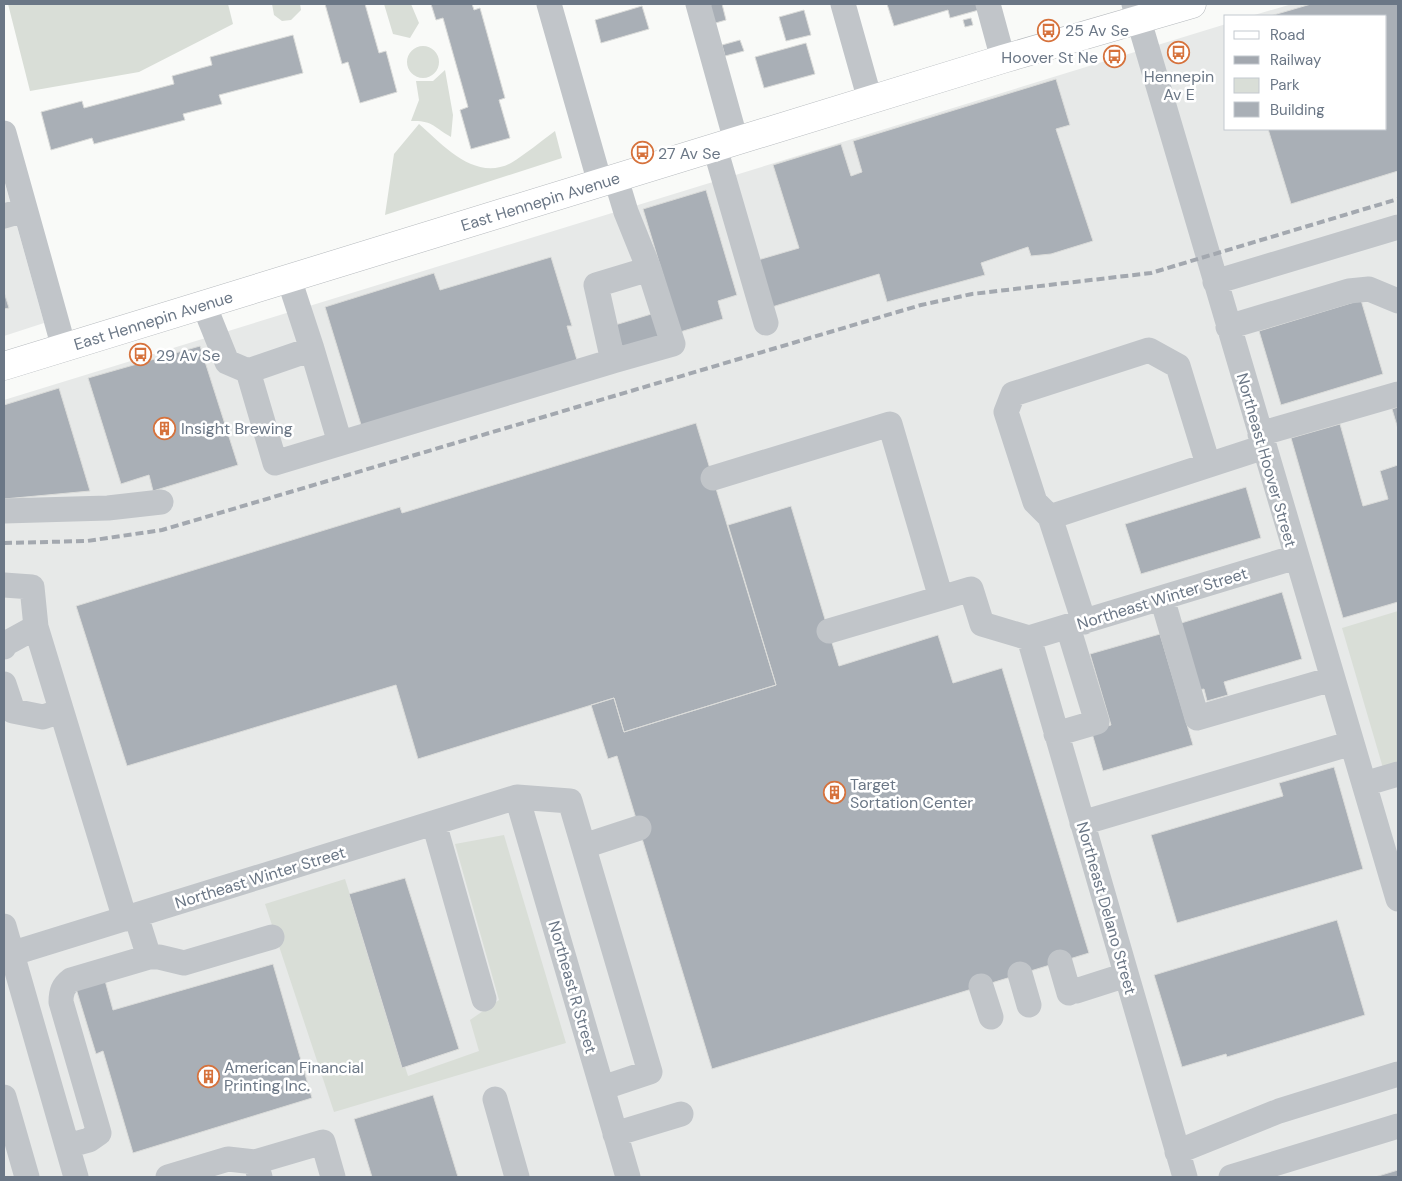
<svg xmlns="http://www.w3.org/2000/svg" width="1402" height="1181" font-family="'DM Sans',sans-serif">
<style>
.built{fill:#e7e9e8}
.green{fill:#d9ded7}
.building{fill:#a9afb6;stroke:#dbdcda}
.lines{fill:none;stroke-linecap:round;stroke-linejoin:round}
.major-casing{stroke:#b5b9bd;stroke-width:29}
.minor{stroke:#c1c5c9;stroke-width:25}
.major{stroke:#fff;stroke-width:28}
.rail{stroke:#a3a8af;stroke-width:4;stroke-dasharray:8 4;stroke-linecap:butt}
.labels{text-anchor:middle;stroke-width:5;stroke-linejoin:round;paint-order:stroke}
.poi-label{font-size:16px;fill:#6b7786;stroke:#fff;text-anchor:start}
.street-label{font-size:16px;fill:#6b7786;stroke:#fff}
</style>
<rect width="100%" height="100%" fill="#f9faf8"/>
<path class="built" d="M1292,4h106v1173h-1394v-777l1222,-376v105h160v-113h-135z
M4,180l40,143 -40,13z"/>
<path class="green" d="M8,4h220l5,20 -94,48 -109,19z
M272,4h28l1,6 -10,10 -9,1 -8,-6z
M384,4h27l8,19 -9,15 -17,-4z
M407 62a16 16 0 1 1 32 0a16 16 0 1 1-32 0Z
M445,70l8,45 -2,22c-17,-10 -19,-17 -40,-16l8,-21 -3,-19h17z
M419,124c24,21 56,58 92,39 15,-9 30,-22 44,-32l7,27 -177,57 9,-61z
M1398,611v152l-15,5 -41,-140z
M504,835l62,208 -232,69 -69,-208 80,-25 63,197 71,-25 -9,-31 29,-20 -44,-156z"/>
<path class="building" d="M325,4h40l14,49 7,-2 11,41 -37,11 -12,-41 -6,2z
M431,4h41l2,6 6,-2 25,90 -6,2 11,38 -39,11 -11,-39 8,-3 -25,-89 -7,2z
M714,4h8l4,16 -14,4 -5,-18z
M887,4h97l2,4 -36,10 -2,-8 -54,16z
M1311,4h87v167l-107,33 -23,-75h118v-113h-116z
M642,6l7,23 -48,14 -6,-23z
M804,10l7,25 -25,6 -7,-24z
M971,18l2,7 -8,2 -2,-7z
M293,35l10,38 -84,22 3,9 -39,10 2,6 -91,24 -2,-6 -41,12 -10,-38 41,-11 2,7 90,-24 -2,-8 40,-11 -2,-8z
M740,40l4,11 -19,5 -3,-11z
M806,43l9,31 -51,14 -9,-31z
M1056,79l14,46 -14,4 37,112 -42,13 -20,2 -3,-9 -47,16 4,12 -98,27 -8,-28 -107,33 -14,-47 41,-12 -26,-83 68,-21 10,32 11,-4 -9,-31z
M706,190l31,105 -19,6 5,18 -43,13 -37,-123z
M551,257l21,69h-5l10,34 -215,68 -37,-121 109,-34 6,17z
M4,292l5,16 -5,1z
M1361,300l22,74 -102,31 -22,-74z
M658,312l8,26 -43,12 -8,-25z
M200,346l38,119 -85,26 -4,-16 -28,9 -33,-106z
M59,388l31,103 -86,8v-94z
M1398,407v22l-6,-20z
M696,423l80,262 -152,47 -10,-34 -196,61 -22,-74 -269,81 -51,-160 324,-99 2,6z
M1340,424l23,82 25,-7 -8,-28 18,-6v137l-55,16 -52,-180z
M1246,487l15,51 -120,36 -16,-50z
M791,506l48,160 99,-31 15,48 49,-15 87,285 -377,116 -95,-313 -9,3 -17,-54 23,-7 10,34 152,-47 -48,-160z
M1282,592l20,67 -78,23 4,13 -21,6 -3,-12 -6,1 -20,-66z
M1160,634l33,111 -90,26 -12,-41 20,-5 -21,-71z
M1334,767l29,102 -186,54 -26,-88 132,-39 -4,-13z
M405,878l54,171 -57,19 -53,-174z
M1337,920l28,95 -138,42 -1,-3 -44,13 -28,-92z
M273,964l39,134 -179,55 -30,-102 -7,3 -22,-72 29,-9 10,37z
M433,1095l25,82h-86l-18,-58z
M1398,1170v7h-23z"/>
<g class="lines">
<defs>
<g id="major">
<path id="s1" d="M4,366l999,-307 189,-55"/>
</g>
</defs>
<use href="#major" class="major-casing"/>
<path class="minor" d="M549,4l51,179
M698,4l38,137
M843,4l27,96
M988,4l15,55
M1134,4l264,895
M4,133l60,215
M715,148l51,175
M4,216l21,-6
M1215,282l183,-55
M204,305l23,57 21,9 27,92 338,-102 -17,-76 53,-16 -23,-57 -10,-33
M1228,327l121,-36 20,-2 29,12
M312,349l28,94
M613,361l60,-17 -24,-75
M248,371l64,-22 -23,-70
M1260,434l138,-40
M713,478l177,-54 51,174 30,-9 11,35 47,14
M4,511l104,-3 53,-6
M1050,517l-15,-15 -29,-90 7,-18 136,-44 29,16 30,98
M4,585l28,2 4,40 89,292
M1162,598l35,120 135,-39
M1084,622l-34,-105 214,-70
M829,631l112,-33
M1029,638l156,539
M1029,638l267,-81
M4,647l1,-3 31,-17
M4,684l9,27 30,6 18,-6
M1056,734l41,-12 -29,-95
M1364,784l34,-10
M517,797l111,380
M434,823l50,176
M1082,823l270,-80
M584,846l55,-18
M136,916l13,41
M4,926l72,251
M4,956l513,-159 53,4 80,271 -48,16
M1060,962l9,31
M1020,974l9,31
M981,986l10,31
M1076,991l50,-16
M4,1097l23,80
M495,1099l22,78
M615,1134l66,-20
M67,1146l22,-6 10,-7 -38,-131c0,-10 2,-16 10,-22l78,-23h10l25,6 88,-26
M1177,1152l102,-41 119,-37
M168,1177l60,-18 27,3
M260,1177l-5,-15 68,-20 10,35
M1231,1177l167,-51"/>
<use href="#major" class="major"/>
<path class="rail" d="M4,543l83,-2 75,-11 759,-225 51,-11 179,-21 247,-74"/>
</g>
<defs>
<symbol id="bus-ring" viewBox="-11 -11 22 22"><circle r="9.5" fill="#fff" stroke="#d6723c" stroke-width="1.5"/><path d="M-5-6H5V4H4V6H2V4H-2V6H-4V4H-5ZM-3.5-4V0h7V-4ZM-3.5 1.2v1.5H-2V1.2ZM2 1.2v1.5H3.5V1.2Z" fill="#d6723c"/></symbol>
<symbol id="building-ring" viewBox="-11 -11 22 22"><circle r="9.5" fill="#fff" stroke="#d6723c" stroke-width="1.5"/><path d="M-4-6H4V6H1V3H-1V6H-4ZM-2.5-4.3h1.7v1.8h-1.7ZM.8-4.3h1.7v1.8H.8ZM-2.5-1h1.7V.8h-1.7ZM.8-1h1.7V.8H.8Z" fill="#d6723c"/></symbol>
</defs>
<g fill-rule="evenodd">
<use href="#bus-ring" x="1036" y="18" width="25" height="25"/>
<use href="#bus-ring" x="1166" y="40" width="25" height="25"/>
<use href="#bus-ring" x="1102" y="44" width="25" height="25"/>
<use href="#bus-ring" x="630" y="140" width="25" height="25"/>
<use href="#bus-ring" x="128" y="342" width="25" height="25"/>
<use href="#building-ring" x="152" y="416" width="25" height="25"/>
<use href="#building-ring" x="822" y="780" width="25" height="25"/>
<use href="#building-ring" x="196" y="1064" width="25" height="25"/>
</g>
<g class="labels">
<g class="poi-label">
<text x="1065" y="36">25 Av Se</text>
<text x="1098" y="63" text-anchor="end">Hoover St Ne</text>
<text x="1179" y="82" text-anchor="middle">Hennepin<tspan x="1179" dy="18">Av E</tspan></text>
<text x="658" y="159">27 Av Se</text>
<text x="156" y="361">29 Av Se</text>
<text x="181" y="434">Insight Brewing</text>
<text x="850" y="790">Target<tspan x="850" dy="18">Sortation Center</tspan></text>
<text x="224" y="1073">American Financial<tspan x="224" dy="18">Printing Inc.</tspan></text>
</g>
<g class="street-label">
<text dy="6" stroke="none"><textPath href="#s1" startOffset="561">East Hennepin Avenue</textPath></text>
<text dy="6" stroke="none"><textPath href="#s1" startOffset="156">East Hennepin Avenue</textPath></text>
<text transform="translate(1267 460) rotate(74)" y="6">Northeast Hoover Street</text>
<text transform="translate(1162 598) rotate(-17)" y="6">Northeast Winter Street</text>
<text transform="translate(260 877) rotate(-17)" y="6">Northeast Winter Street</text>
<text transform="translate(1107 908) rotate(74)" y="6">Northeast Delano Street</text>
<text transform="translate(573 987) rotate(74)" y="6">Northeast R Street</text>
</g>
</g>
<rect width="1402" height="1181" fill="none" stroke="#6b7786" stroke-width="10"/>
<rect x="1224" y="15" width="162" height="115" fill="#ffffff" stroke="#c4c9cf"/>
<rect x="1234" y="31" width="25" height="8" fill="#ffffff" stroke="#c4c9cf"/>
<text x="1270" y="40" font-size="15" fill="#6b7786">Road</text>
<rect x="1234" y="56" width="25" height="8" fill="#a3a8af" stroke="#c4c9cf"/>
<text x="1270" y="65" font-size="15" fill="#6b7786">Railway</text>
<rect x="1234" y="78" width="25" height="15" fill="#d9ded7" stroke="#c4c9cf"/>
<text x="1270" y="90" font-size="15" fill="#6b7786">Park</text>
<rect x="1234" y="102" width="25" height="15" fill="#a9afb6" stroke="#c4c9cf"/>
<text x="1270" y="115" font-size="15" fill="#6b7786">Building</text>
</svg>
